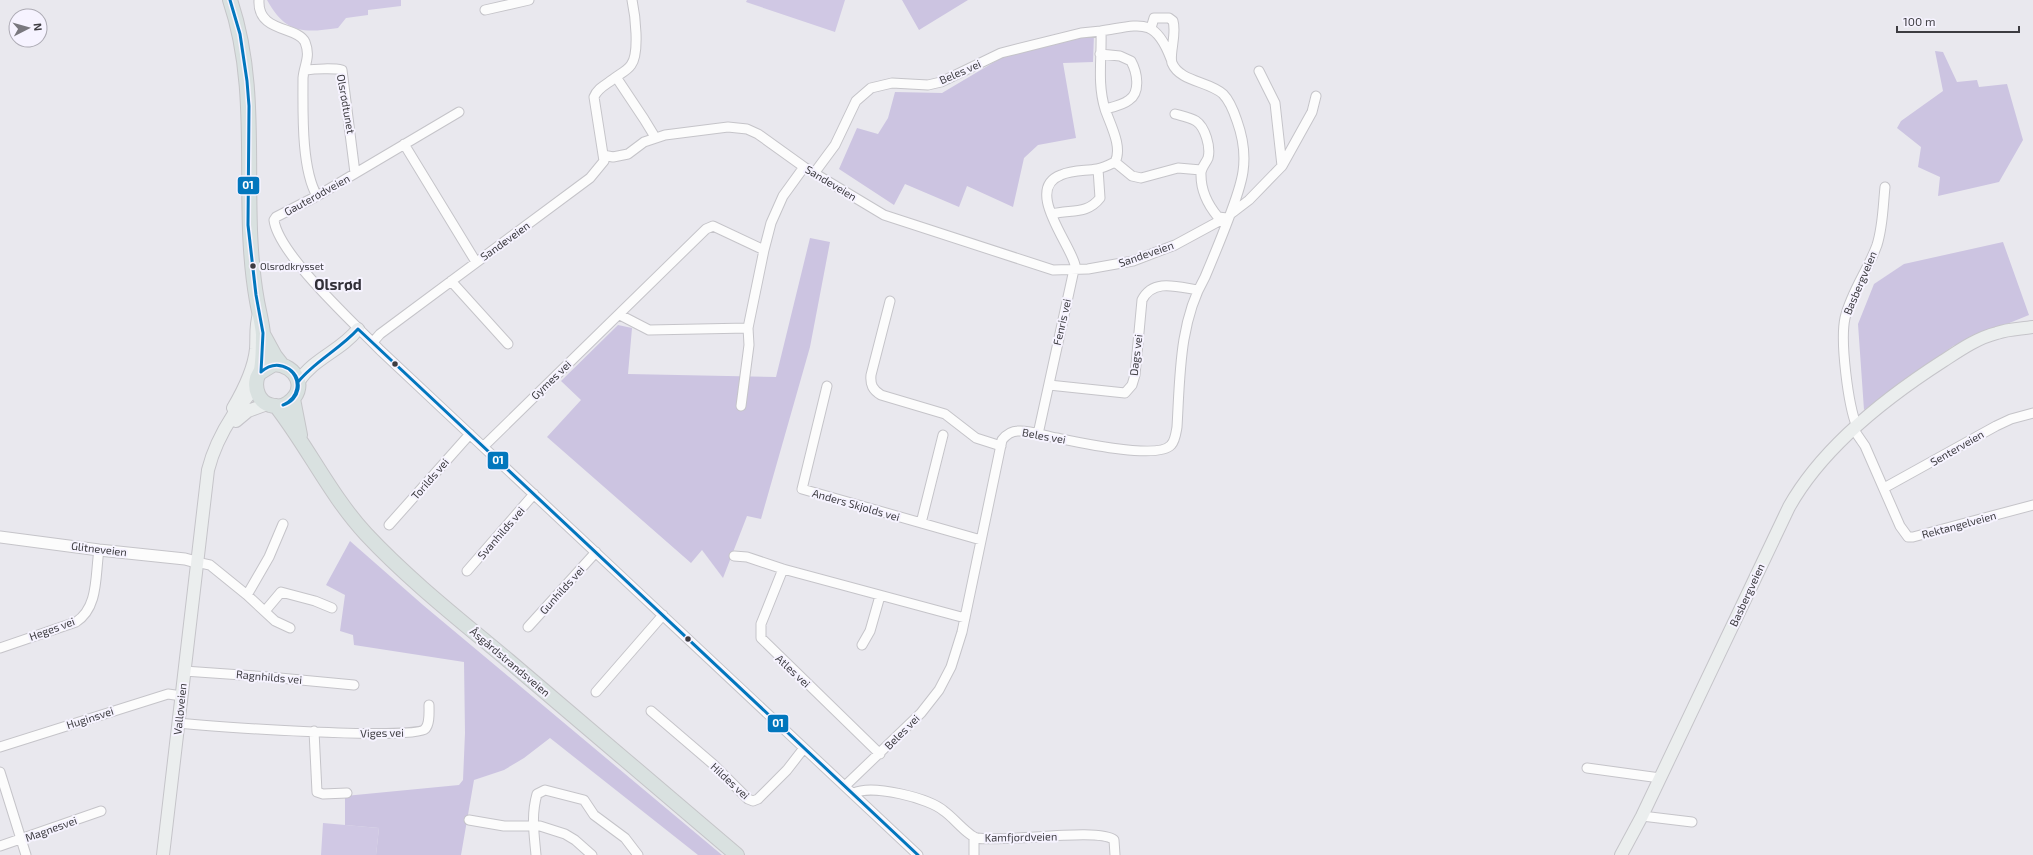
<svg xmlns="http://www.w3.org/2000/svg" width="2033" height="855" font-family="'Exo 2',sans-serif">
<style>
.green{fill:#d0c8e4}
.forest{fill:#ccc4e1}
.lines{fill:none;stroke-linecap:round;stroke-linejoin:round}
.minor-casing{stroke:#c5c4c9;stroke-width:11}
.tertiary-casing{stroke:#c5c4c9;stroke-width:13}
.secondary-casing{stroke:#c5c4c9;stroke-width:14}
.primary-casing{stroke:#c5c5c8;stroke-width:16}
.minor{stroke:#fcfcfc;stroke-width:9}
.tertiary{stroke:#fcfcfc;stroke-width:11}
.secondary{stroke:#ebeeee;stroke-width:12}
.primary{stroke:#d9e1e0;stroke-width:14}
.bus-1-casing{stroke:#f6f3ff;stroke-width:6}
.bus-1{stroke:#0277bd;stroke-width:3}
.bus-dot{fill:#3d3c41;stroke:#f6f3ff;stroke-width:1.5}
.labels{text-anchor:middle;stroke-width:4;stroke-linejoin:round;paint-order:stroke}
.bus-label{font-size:10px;fill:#3d3c41;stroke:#f6f3ff;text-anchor:start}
.street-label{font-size:11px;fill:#3d3c41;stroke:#f6f3ff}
.district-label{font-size:15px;font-weight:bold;fill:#312f38;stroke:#f6f3ff}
.line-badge{stroke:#f6f3ff;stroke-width:1.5}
.badge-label{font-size:11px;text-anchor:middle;font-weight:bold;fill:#fff}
</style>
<rect width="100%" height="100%" fill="#e9e8ee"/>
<path class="green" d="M267,0h134v6l-33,4v5l-22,3 -8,10c-35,5 -52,6 -71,-28z
M747,0h98l-10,32 -89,-30z
M323,823l56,5 -3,27h-55z"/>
<path class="forest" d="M902,0h66l-49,30z
M1094,34l-1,28 -30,1 13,75 -38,7 -14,13 -11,49 -46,-21 -8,21 -54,-23 -11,21 -55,-36 18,-41 21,6 10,-16 7,-26 47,1 59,-35z
M1935,51l8,1 14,30 20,-2 2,7 28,-3 16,56 -24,42 -61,14 2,-19 -22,-10 3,-20 -24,-19 4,-7 42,-30z
M810,238l20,4 -20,105 -49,172 -14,-3 -24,62 -21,-28 -11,13 -144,-126 34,-37 -20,-19 57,-56 14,3 -4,46 148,3z
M2003,242l26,73 -76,31 -89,64 -6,-86 16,-40 30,-20z
M350,541l73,64 299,250h-24l-148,-117 -26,20 -20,12 -30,10 -13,75h-85l3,-27 -34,-3v-29l114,-11 4,-5 2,-47 -1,-71 -110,-17 -1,-10 -13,-4 5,-36 -19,-10z"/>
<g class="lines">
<defs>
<path id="minor" d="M259,0c-2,33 39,26 46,42 6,15 -1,23 -2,36 0,33 -2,90 14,118
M485,10l44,-10
M1101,31c39,-6 54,-15 70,28
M1100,54l20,2 11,5c6,11 10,31 -2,39 -6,5 -16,7 -24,9
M306,70c8,-1 28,-2 36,0l13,103
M616,77l28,42 11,18
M459,112l-142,84 -41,21 -2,3c4,34 80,103 106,130l538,505
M1175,114c7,2 14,3 21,7 9,6 15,26 12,37 -2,5 -8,11 -7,17 0,16 7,30 17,42l9,1
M404,144l72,118
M603,155l10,2 15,-3 16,-12 21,-7 63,-8 19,2 11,5 46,33 80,48 169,55 35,-1 45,-8 42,-16 48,-26
M1115,162l17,14 9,2 37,-10 23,2
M1282,166l30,-54 4,-16
M815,172l20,-27 21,-44 15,-13 21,-5 36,2 13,-3 60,-29 80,-20 20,-2c1,27 -4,52 4,78 5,15 18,38 10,53 -6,3 -12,6 -18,7 -12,2 -25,1 -36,6 -37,14 9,68 14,90l-37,169
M1232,213l17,-13 33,-34 -7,-63 -16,-32
M1052,214c18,-5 35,1 48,-16l-2,-29
M764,250l7,-27 12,-27 21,-29
M451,281l57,63
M890,301l-19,74c-1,10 2,15 10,20l64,19 31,24 25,8
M620,315l29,15 99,-2
M373,342l7,-8 210,-156 14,-17 -10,-64c3,-8 11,-12 18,-17 6,-5 15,-9 19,-15 9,-12 4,-51 1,-65
M1049,385l76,8 7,-8 3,-10 7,-75c11,-22 36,-13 56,-10
M827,386l-25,103 179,51
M1857,427c-9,-22 -17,-86 -12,-109 6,-26 23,-48 32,-73 6,-19 6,-39 8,-58
M1854,430l11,16 35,80 8,11h5l120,-32
M484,446l222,-217 7,-3 51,24 -16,78 1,17 -8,61
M1884,488l112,-62 15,-7 22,-6
M921,523l22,-88
M389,525l81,-91
M734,556l13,1 36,12 182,49
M196,562l14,3 37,30 28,26 15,7
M783,569l-22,55v14l119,116
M467,571l67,-77
M247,595l22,-38 14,-33
M265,611l16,-19 34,9 17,7
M528,627l68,-75
M862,645l8,-14 10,-35
M0,648l76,-26c23,-15 19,-47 23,-72
M184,671l85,6 85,8
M596,692l67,-77
M651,711l63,54 34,34 5,2 5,-2 29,-29 17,-22
M178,723c29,3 236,18 247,6 5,-5 4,-17 4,-24
M314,731l3,61 6,2 24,-1
M0,747l168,-53 14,2
M1587,768l73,10
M0,772l26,83
M845,786l76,-73 18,-23 12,-23 11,-35 40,-192c4,-5 9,-9 16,-9 13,-1 26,5 39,7 20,4 101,22 114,7 4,-4 5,-12 6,-18 3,-50 2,-105 28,-150 8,-19 16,-38 23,-57 14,-36 23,-60 9,-99 -3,-9 -7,-20 -14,-27 -14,-13 -43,-12 -51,-31 -3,-9 5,-29 1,-42l-4,-3h-15l-3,10
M854,793c18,-9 75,5 90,18 9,6 24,25 33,27 28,5 122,-11 137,2l1,15
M1642,816l50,6
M469,820l35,6h36l25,8 10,6 17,15
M0,846l101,-35
M536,855c-2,-22 -5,-40 1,-61l8,-4 39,10 10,15 31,23 13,17
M974,855v-15l2,-2"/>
<path id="tertiary" d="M0,537l99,13 86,9 11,3"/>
<path id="secondary" d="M298,382c17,-25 43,-31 60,-53
M233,408c10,-17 21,-39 23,-59 1,-13 -1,-22 3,-35
M236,421l12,-10 19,-7
M163,855l45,-385c5,-20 14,-38 25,-55 7,-10 16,-19 23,-30
M1621,855l21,-39 147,-309c33,-59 98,-110 154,-146 17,-11 34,-23 54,-28 11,-4 24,-4 36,-6"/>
<path id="primary" d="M230,0c33,97 9,201 27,301 2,11 5,22 6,33 0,11 0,25 -2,36 -1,3 -3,5 -4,8 -3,11 2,24 13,27 6,2 13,2 18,-2 20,-14 9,-38 -14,-39l-13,8
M263,334l12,22 7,9
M293,399l7,36
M276,406c32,41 54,89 90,128 43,46 94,86 143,127 76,65 152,129 228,194"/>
</defs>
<use href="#minor" class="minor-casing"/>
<use href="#tertiary" class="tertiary-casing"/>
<use href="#secondary" class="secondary-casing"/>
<use href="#primary" class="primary-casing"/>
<use href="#minor" class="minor"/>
<use href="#tertiary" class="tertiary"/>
<use href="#secondary" class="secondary"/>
<use href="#primary" class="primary"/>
<defs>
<path id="bus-1" d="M230,0l10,34 7,47 2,25 -1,119 8,70 7,38 -2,39
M358,329l560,526
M261,372c9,-8 18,-9 28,-3
M298,382c17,-21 42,-33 60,-53
M283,405c16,-7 19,-25 6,-36
M283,405c17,-5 21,-26 6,-36"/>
</defs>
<use href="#bus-1" class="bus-1-casing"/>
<use href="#bus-1" class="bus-1"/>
</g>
<g class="bus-dot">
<circle cx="253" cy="266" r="3.5"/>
<circle cx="395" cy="364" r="3.5"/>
<circle cx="688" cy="639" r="3.5"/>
</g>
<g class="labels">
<g class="bus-label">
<text x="260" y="270">Olsrødkrysset</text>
</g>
<g class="street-label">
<text transform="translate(960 72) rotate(-24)" y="4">Beles vei</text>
<text transform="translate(346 104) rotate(80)" y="4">Olsrødtunet</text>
<text transform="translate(831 183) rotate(31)" y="4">Sandeveien</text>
<text transform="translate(317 195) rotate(-29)" y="4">Gauterødveien</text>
<text transform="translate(505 241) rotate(-36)" y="4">Sandeveien</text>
<text transform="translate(1146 254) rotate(-19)" y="4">Sandeveien</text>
<text transform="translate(1860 283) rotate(-67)" y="4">Basbergveien</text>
<text transform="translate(1062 322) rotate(-77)" y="4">Fenris vei</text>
<text transform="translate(1136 355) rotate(-83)" y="4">Dags vei</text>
<text transform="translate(551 380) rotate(-44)" y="4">Gymes vei</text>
<text transform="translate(1044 436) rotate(10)" y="4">Beles vei</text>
<text transform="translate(1957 448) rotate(-30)" y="4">Senterveien</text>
<text transform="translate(430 479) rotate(-49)" y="4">Torilds vei</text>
<text transform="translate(856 505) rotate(16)" y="4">Anders Skjolds vei</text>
<text transform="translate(1959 525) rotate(-15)" y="4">Rektangelveien</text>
<text transform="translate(501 533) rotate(-49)" y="4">Svanhilds vei</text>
<text transform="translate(99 549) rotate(7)" y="4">Glitneveien</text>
<text transform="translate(562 590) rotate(-48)" y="4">Gunhilds vei</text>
<text transform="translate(1747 595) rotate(-65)" y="4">Basbergveien</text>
<text transform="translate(52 629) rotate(-20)" y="4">Heges vei</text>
<text transform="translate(510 662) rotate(40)" y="4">Åsgårdstrandsveien</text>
<text transform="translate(793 671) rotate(43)" y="4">Atles vei</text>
<text transform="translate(269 677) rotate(5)" y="4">Ragnhilds vei</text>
<text transform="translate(180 709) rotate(-84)" y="4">Valløveien</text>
<text transform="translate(90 718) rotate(-18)" y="4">Huginsvei</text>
<text transform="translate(902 732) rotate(-45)" y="4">Beles vei</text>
<text transform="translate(382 733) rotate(-1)" y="4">Viges vei</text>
<text transform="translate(730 781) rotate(43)" y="4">Hildes vei</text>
<text transform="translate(51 829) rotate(-20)" y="4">Magnesvei</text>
<text transform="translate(1021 837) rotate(-1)" y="4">Kamfjordveien</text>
</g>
<g class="district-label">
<text x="338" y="290">Olsrød</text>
</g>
</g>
<g class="line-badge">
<rect x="237" y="176" width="23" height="19" rx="4" fill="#0277bd"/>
<rect x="487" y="451" width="22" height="19" rx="4" fill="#0277bd"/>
<rect x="767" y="714" width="22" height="19" rx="4" fill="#0277bd"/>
</g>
<g class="badge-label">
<text x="248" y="189">01</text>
<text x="498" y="464">01</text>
<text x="778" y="727">01</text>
</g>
<g transform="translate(28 28) rotate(84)"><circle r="19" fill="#f6f3ff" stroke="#acaab3"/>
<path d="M0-3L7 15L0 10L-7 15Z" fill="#79787e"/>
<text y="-6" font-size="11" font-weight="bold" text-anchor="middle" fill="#3d3c41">N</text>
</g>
<path d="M1897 26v6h122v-6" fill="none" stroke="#3d3c41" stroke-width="2"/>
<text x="1903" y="26" font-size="12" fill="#3d3c41" stroke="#f6f3ff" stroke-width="3" paint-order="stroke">100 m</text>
</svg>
